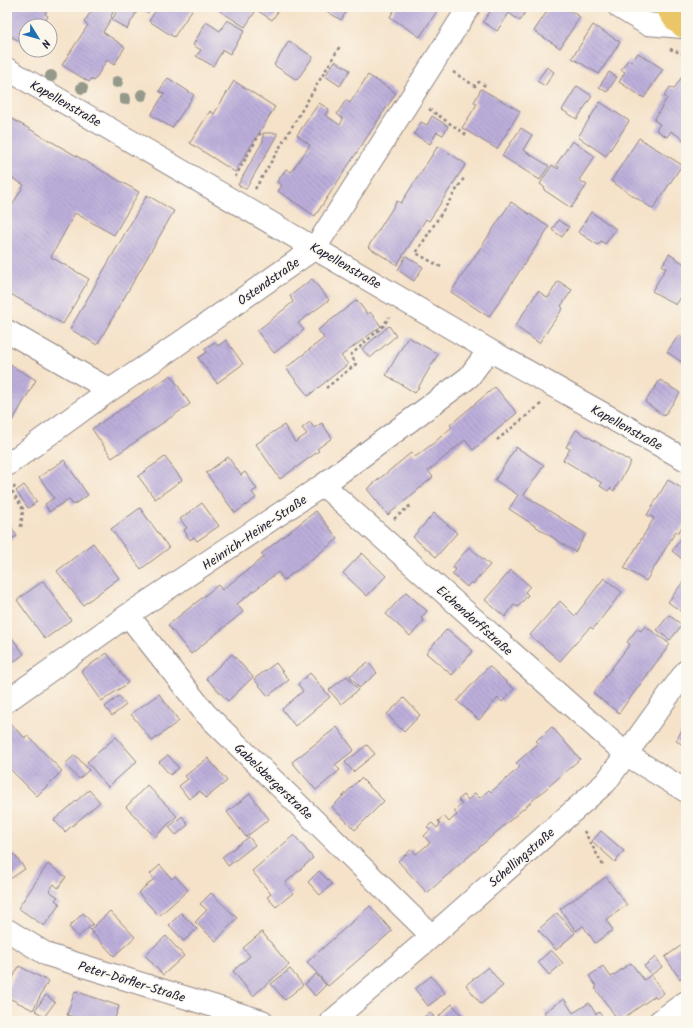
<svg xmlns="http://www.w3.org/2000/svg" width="693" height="1028" font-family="Kalam,sans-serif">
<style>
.building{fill:url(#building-back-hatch)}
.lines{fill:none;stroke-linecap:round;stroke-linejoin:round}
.minor-casing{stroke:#8c8282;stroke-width:24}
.major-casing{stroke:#8c8282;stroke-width:24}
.path{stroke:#8c8282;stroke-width:2.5;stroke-dasharray:3 3;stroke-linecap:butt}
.minor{stroke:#fff;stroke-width:22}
.major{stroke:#eac669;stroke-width:22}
.tree{fill:#949989}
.labels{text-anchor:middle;stroke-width:3;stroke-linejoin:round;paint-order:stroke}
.street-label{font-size:13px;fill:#22223b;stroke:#fbf7ec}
</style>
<defs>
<pattern id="building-back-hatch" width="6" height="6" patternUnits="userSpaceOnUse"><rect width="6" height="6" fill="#bcaeda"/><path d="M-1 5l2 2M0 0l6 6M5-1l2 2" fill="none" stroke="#a195bc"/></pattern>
</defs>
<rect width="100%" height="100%" fill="#fbf7ec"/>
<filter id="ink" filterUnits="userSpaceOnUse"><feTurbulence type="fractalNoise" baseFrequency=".025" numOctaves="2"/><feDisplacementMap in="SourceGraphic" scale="8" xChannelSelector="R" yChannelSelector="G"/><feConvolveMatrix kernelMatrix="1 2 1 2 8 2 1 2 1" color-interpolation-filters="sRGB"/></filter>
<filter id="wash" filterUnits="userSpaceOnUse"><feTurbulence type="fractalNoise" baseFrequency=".012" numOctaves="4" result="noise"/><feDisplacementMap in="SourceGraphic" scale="16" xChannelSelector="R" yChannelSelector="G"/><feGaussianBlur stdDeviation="0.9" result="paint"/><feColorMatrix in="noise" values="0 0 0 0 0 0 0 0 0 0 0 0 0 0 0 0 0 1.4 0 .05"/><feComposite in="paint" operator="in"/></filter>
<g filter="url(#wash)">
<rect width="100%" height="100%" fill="#f5e2c9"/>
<g id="blocks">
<path class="building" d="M8,7h41l-4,7 3,2 -6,10h-16v19l-19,-11z
M94,7h18l3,2 -4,7 1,1 -9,15 22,15 -11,18 -7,-5 -13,21 -3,-2 -2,3 -27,-17 26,-40 -4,-3z
M119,7h32l-3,6 -9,-5 -12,21 -15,-9z
M158,7h36l-20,30 -25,-16z
M214,7h34l7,5 -10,15z
M261,7h20l-9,13 -14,-9z
M320,7h29l-8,13z
M396,7h35l6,4 -17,26 -30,-20z
M493,7h35l-8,14 -11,-8 -12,18 -14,-9z
M550,7h15l15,10 -20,31 -26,-17z
M227,20l18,10 -15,24 -7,-4 -10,16 -17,-10 5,-6 -8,-5 13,-23 14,9z
M593,25l27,17 -21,32 -27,-16z
M289,41l24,16 -16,23 -23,-15z
M638,53l25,16 -19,29 -25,-16 6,-10 -4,-2 7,-10 4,2z
M335,61l15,9 -10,16 -15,-10z
M547,67l7,5 -9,14 -8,-5z
M609,72l8,5 -10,15 -8,-5z
M368,75l28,18 -81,123 -37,-25 4,-6 -5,-3 9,-13 5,3 19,-27 -13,-10 22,-32 10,6 -4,6 15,10 3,-6 -6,-5 9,-14 4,3z
M683,75l3,2v64l-15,-10 -4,6 -11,-7 4,-6 -6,-4 13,-22 -3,-2 6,-9 4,2z
M168,78l26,17 -22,33 -21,-13 13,-21 -5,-3z
M234,81l41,26 -40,65 -45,-29 20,-32 4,3z
M577,86l15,10 -15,23 -15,-9z
M481,89l39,22 -23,38 -35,-21 15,-24 -3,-2z
M600,102l29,19 -23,35 -28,-19z
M7,116l132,76 -25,43 -39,-22 -24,44 38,22 -26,45 -56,-32v-78l17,-29 -17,-10z
M432,116l16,10 -5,9 -6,-3 -7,12 -16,-10 7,-12 6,3z
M521,128l11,7 -9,15 26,16 -9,14 -38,-24z
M263,133h14v2l-31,54 -8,-4 25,-44z
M639,138l43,27 -29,44 -42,-28z
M572,141l23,15 -16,24 8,5 -16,23 -27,-18 1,-2 -5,-4 12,-19 6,4 1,-2 -3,-2z
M438,146l28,18 -37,57 -3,-2 -29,46 -29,-18 29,-46 4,2z
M147,195l27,16 -77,134 -27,-16z
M511,202l38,25 -60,90 -38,-25z
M591,212l25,17 -11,15 -4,-3 -3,4 -20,-13z
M558,220l11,7 -7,10 -10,-7z
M669,254l17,11 -1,14 1,10 -10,16 -24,-14 14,-23 -4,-2z
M406,256l17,11 -9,14 -16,-11z
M312,279l17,21 -31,23 6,7 -30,23 -17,-22 36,-29 -3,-6z
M558,281l14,9 -11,16 2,2 -24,35 -24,-17 23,-35 10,7z
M357,300l10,14 3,-2 11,14 -40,30 7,8 -40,32 -22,-28 38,-30 -6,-8z
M389,326l7,10 -26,22 -8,-9z
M679,335l7,5v25l-19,-13z
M408,337l30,17 -23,39 -29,-18z
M226,340l17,24 -26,19 -19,-25 9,-6 -3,-3 11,-7 3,4z
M7,363l29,17 -23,40 -6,-4z
M171,375l19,29 -78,54 -20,-29z
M660,380l20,13 -16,23 -19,-14z
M495,387l22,26 -44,37 -8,-10 -37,31 5,6 -45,38 -21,-26 45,-37 3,5 20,-15 17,-15 -2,-2z
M310,422l4,6 8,-5 10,15 -15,11 2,2 -39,28 -24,-35 28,-19 11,17 12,-8 -5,-6z
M576,430l55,32 -17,29 -4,-3 -2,3 -8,-5 2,-3 -39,-23 7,-11 -4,-2z
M516,447l28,18 -20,30 62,39 -11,18 -66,-43 9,-14 -23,-15z
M165,457l17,23 -27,19 -17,-23z
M228,457l13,18 4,-3 12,17 -5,3 4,6 -21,15 -29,-40z
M64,460l24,35 -15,10 -4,-6 -20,13 -4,-8 9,-6 -15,-21z
M668,480l18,11v29l-8,13 -2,-2 -30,50 -22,-13 30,-50 -7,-3z
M24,485l13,17 -9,6 -12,-17z
M202,503l17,23 -22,15 -3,-4 -4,3 -6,-10 3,-2 -7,-9z
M140,508l29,40 -28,21 -30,-40z
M316,511l22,28 -54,41 -6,-8 -41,32 6,8 -52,42 -23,-29 50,-40 4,5 42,-33 -3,-3z
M434,513l23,20 -21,24 -23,-20z
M7,521l10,15 -10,6z
M683,536l3,2v24l-14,-11z
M93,543l26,35 -36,27 -26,-34z
M469,547l21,18 -17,19 -2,-2 -4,5 -15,-13 4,-4 -4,-3z
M362,553l24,23 -19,20 -24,-23z
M511,570l19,16 -5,6 3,3 -10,12 -4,-2 -9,12 -20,-17z
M604,578l18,14 -29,37 -3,-2 -30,34 -30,-26 30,-34 15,15z
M686,578v37l-18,-13z
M43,581l28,39 -26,19 -28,-39z
M406,592l21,19 -6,7 3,3 -14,15 -24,-22z
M669,615l13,10 -12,15 -13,-10z
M645,626l25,18 -51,69 -26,-20 37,-49 -3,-2 10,-13 4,2z
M447,629l26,22 -21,24 -26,-22z
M7,631l17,23 -17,13z
M107,653l21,30 -26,18 -21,-30z
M232,654l21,23 -25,24 -22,-23z
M368,662l9,11 -18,15 -9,-12z
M276,663l13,17 -21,16 -14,-17z
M489,666l25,23 -12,13 -4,-4 -19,22 -22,-19z
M310,673l20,24 -35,29 -13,-17 21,-18 -5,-7z
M347,676l11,14 -17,14 -12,-14z
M159,694l20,27 -27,20 -21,-27z
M119,696l7,9 -14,11 -7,-9z
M404,698l16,17 -16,17 -17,-18z
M686,722v24l-10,-5z
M9,723l16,15 2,-3 35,36 -25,25 -30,-30v-40z
M337,727l17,23 -19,15 5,5 -24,20 -24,-28z
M552,727l28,32 -153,134 -29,-32 14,-12 4,5 14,-11 -6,-7 6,-6 -3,-3 5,-4 5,5 3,-4 -2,-3 6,-5 5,6 3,-3 5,-4 -3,-4 8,-7 -4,-4 6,-5 4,5 7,-7 5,5 9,-8 2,2 29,-25 -4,-4 23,-20 -3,-2z
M116,737l21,24 -29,26 -21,-25z
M367,745l8,9 -22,18 -8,-10z
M75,755l14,15 -10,9 -14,-15z
M168,755l11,13 -9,7 -11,-13z
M208,758l19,23 -21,17 -6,-7 -11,8 -10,-13 9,-7 -3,-3z
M361,778l23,23 -29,29 -23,-23z
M147,785l30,31 -22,21 -29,-30z
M89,790l11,12 -35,30 -11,-12z
M250,794l19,25 -23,18 -19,-25z
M182,816l6,9 -12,10 -7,-8z
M601,831l23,20 -9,11 -23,-21z
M294,835l19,23 -28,25 8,10 -17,14 -9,-10 4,-3 -19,-23z
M249,837l6,8 -27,21 -6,-9z
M14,854l11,15 -18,12v-22z
M48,864l18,13 -8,11 -4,-4 -5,7 9,6 -3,3 5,4 -16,22 -26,-18z
M160,865l12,14 3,-3 13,14 -29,26 -21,-23 16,-14 -4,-5z
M319,871l13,13 -12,11 -12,-13z
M606,877l21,28 -21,15 7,10 -18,13 -12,-17 -7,5 -16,-22z
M211,893l26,25 -21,23 -21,-19 12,-12 -7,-6z
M370,906l22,25 -64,55 -21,-24z
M110,911l25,26 -21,19 -24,-26z
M83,913l10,11 -15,13 -9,-10z
M181,913l16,16 -13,12 -15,-16z
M557,913l18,20 -19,17 -18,-20z
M262,932l27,33 -36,31 -20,-25 17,-15 -7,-8z
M166,936l18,20 -21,19 -18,-20z
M686,942v32l-6,5 -15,-22z
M551,950l12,13 -14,12 -11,-13z
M656,957l6,10 -11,8 -7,-9z
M631,963l13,17 7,-5 13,18 -7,5 -2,-2 -36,25 -24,-33 2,-1 -8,-11 14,-10 8,11z
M19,966l29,15 -15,29 -26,-13v-7z
M488,967l15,19 -22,18 -15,-19z
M290,969l13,16 -18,15 -14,-16z
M316,974l10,11 -11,11 -10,-12z
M431,976l14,17 -17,13 -13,-17z
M75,991l44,15 -5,15h-35l1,-2 -13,-4z
M46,995l9,7 -11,15 -9,-7z
M564,999l9,14 16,-10 7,11 3,-2 6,8 -2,1h-53l-6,-9z
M452,1004l11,13 -5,4h-15l-4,-5z
M430,1012l7,9h-18z"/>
</g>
</g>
<g filter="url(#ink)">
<use href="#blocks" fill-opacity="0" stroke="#8c8282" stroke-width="1"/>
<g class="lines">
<defs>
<path id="minor" d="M619,7l28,17 35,3
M7,69l482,281 197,110
M7,331l103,59
M7,465l103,-75 54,-36 151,-106 154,-241
M323,485l304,270 59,36
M128,615l77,98 227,223
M7,701l121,-86 195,-130 146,-108 20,-27
M7,930l41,25 214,66
M332,1021l100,-85 174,-154 80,-111
M660,1021l26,-19"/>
<path id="major" d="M667,7c4,9 10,17 19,21"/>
</defs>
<use href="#minor" class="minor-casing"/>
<use href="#major" class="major-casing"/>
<path class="path" d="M670,49l16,6
M453,72l22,14 4,-4 8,5
M429,109l39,27
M235,177l26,-45
M255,189l85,-143
M441,267l-25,-14 48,-75
M326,388l30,-24 -5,-9 33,-30 5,-8
M497,440l44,-36
M15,486l-3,5 11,18 -2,18
M394,519l18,-15
M584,831l20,36"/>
<use href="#minor" class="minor"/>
<use href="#major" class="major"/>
</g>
<g class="tree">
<circle cx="51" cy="76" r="6"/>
<circle cx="117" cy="82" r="6"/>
<circle cx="82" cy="88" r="6"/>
<circle cx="142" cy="95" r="6"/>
<circle cx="125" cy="99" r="6"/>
</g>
</g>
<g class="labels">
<g class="street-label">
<text transform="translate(66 103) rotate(30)" y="5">Kapellenstraße</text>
<text transform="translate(346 265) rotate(30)" y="5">Kapellenstraße</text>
<text transform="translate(268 281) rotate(-35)" y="5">Ostendstraße</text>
<text transform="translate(627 427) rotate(29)" y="5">Kapellenstraße</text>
<text transform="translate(254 532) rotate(-34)" y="5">Heinrich-Heine-Straße</text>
<text transform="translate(475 620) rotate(42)" y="5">Eichendorffstraße</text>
<text transform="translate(274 781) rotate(44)" y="5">Gabelsbergerstraße</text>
<text transform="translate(521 857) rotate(-41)" y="5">Schellingstraße</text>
<text transform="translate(132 981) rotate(17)" y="5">Peter-Dörfler-Straße</text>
</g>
</g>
<rect width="693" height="1028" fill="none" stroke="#fbf7ec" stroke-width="24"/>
<g transform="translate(38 38) rotate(127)"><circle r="19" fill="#fbf7ec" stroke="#a4a2a5"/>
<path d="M0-3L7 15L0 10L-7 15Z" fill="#1f6fb2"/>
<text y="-6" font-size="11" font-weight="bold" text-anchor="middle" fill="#22223b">N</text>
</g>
</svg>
